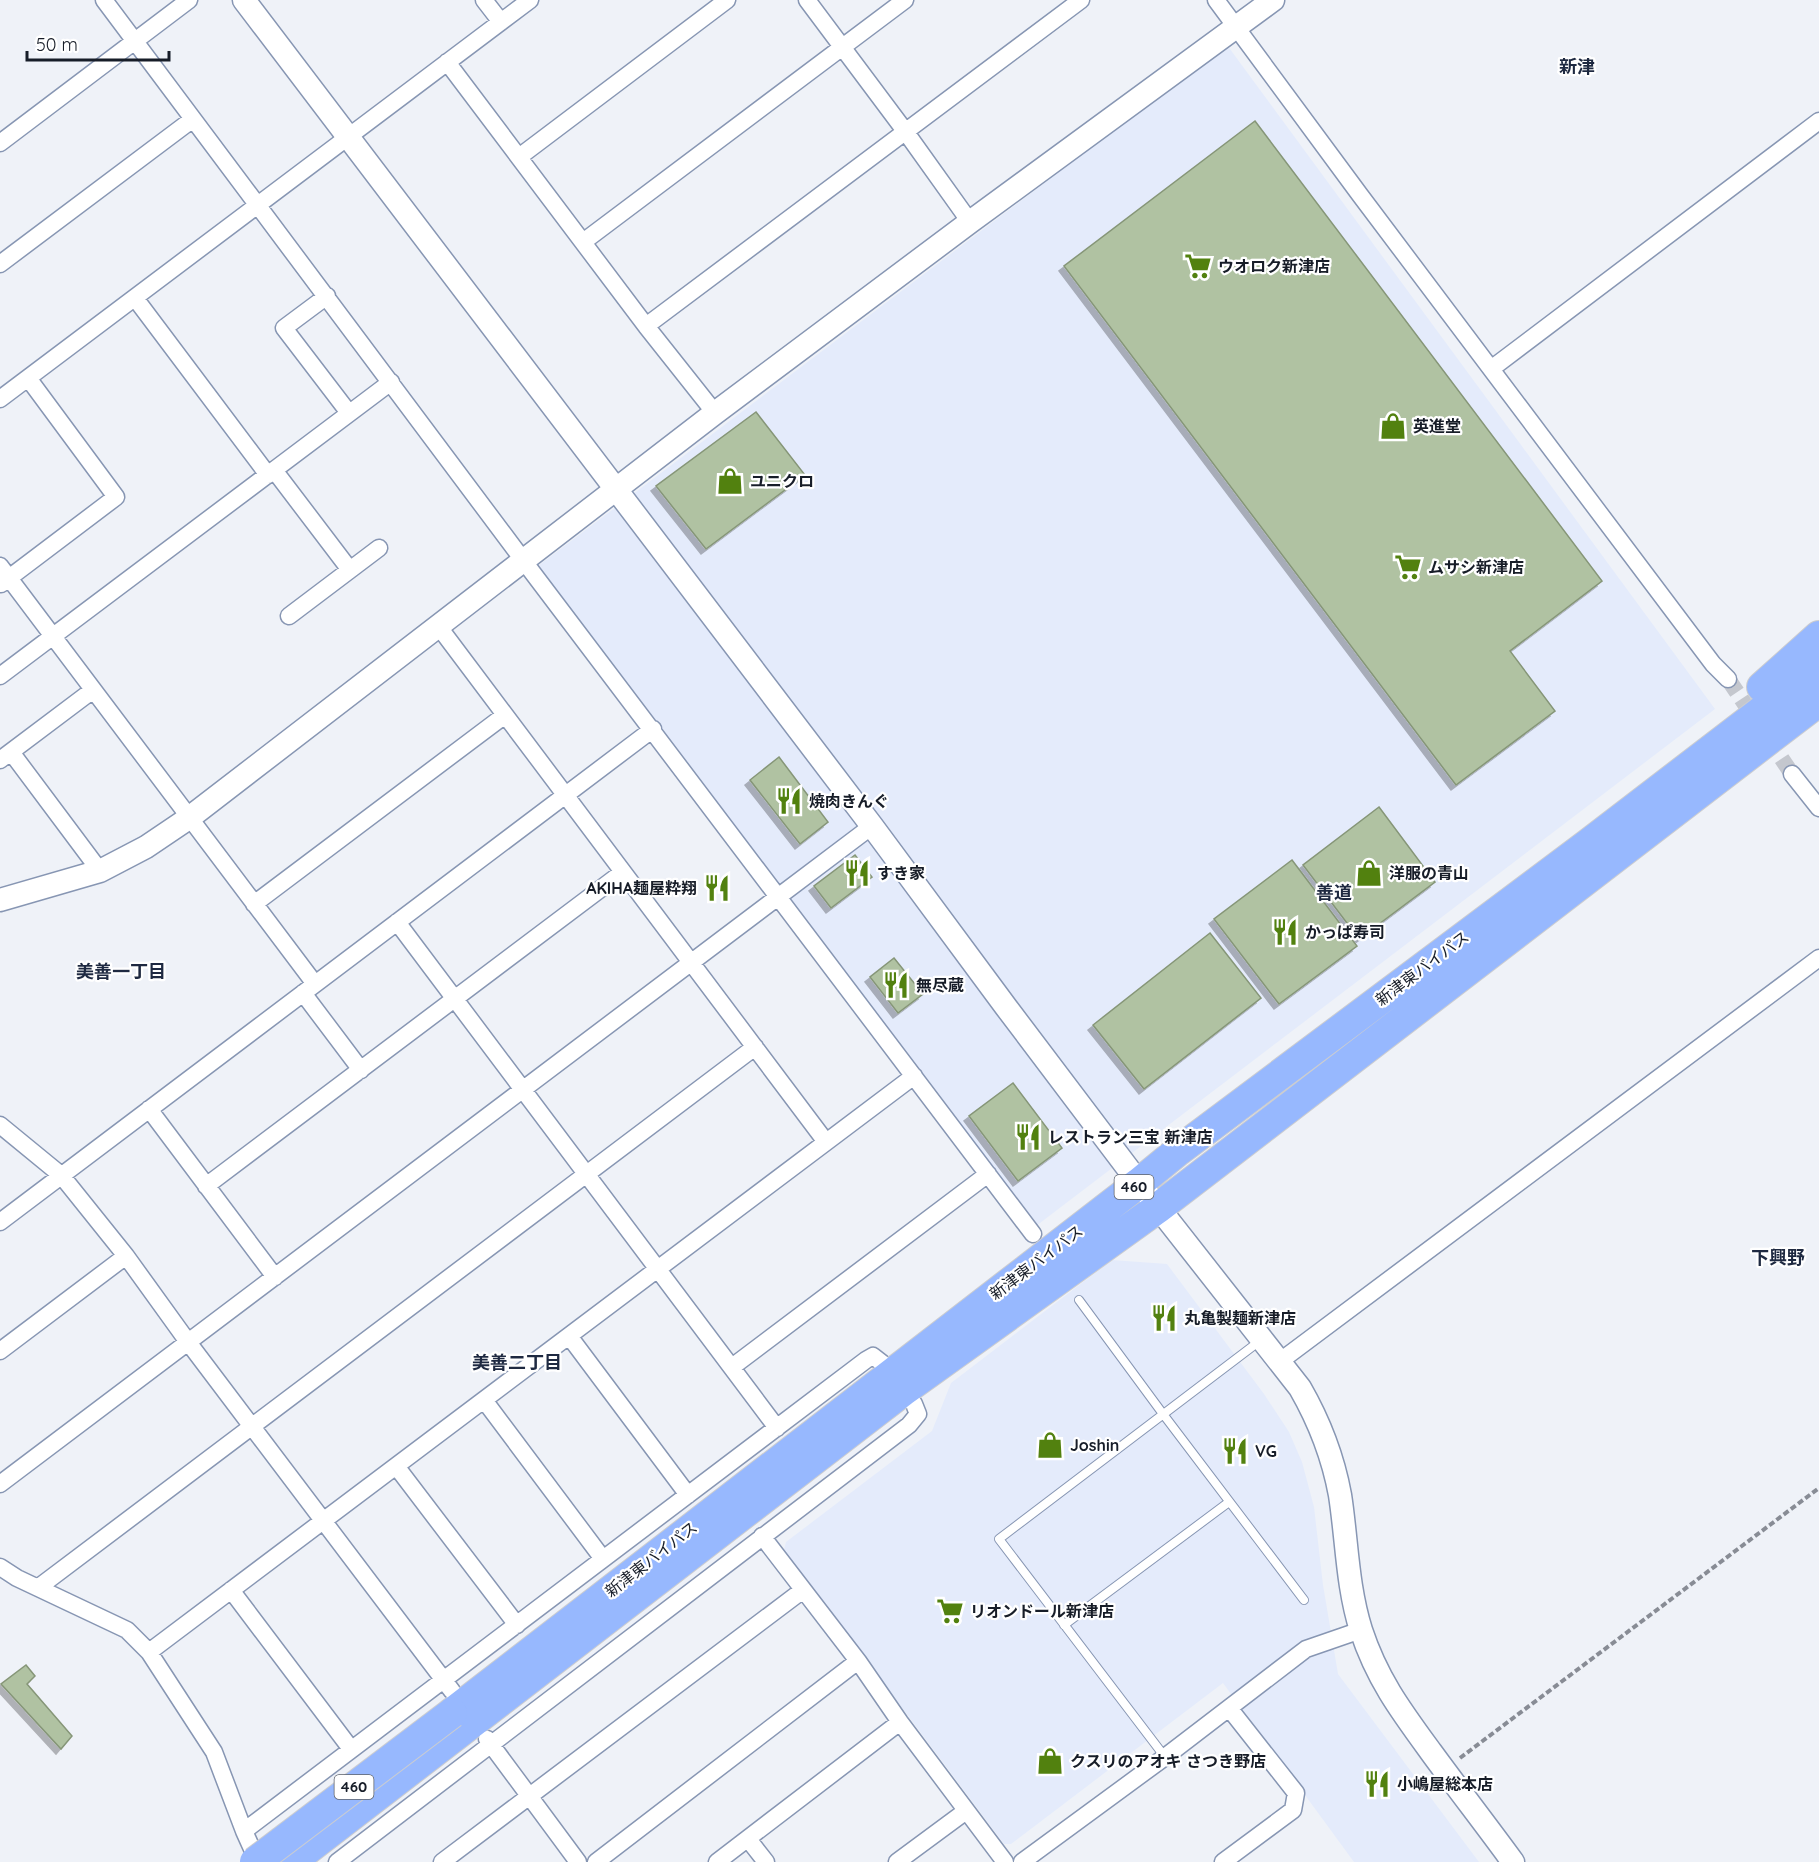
<svg xmlns="http://www.w3.org/2000/svg" width="1819" height="1862" font-family="Quicksand,'Noto Sans JP',sans-serif">
<style>
.built{fill:#e4ebfb}
.building{fill:#b0c2a2;stroke:#869678;stroke-width:1.5;filter:url(#shadow)}
.lines{fill:none;stroke-linecap:round;stroke-linejoin:round}
.street-tunnel{stroke:#c4c7ce;stroke-width:16;stroke-dasharray:16 8;stroke-linecap:butt}
.lane-casing{stroke:#8796b3;stroke-width:10}
.street-casing{stroke:#8796b3;stroke-width:19}
.secondary-casing{stroke:#8796b3;stroke-width:25}
.highway-casing{stroke:#cccdd0;stroke-width:32}
.path{stroke:#888c95;stroke-width:4;stroke-dasharray:6 3;stroke-linecap:butt}
.lane{stroke:#fff;stroke-width:8}
.street{stroke:#fff;stroke-width:16}
.secondary{stroke:#fff;stroke-width:22}
.highway{stroke:#97b8fe;stroke-width:30}
.highway-bridge-casing{stroke:#cccdd0;stroke-width:32;stroke-linecap:butt}
.highway-bridge{stroke:#97b8fe;stroke-width:30}
.labels{text-anchor:middle;stroke-width:4.5;stroke-linejoin:round;paint-order:stroke}
.shield{fill:#fff;stroke:#5d6168;stroke-width:1.5}
.shield-label{font-size:15px;font-weight:bold;fill:#171d28}
.poi-label{font-size:16px;font-weight:bold;fill:#171d28;stroke:#fff;text-anchor:start}
.street-label{font-size:16px;fill:#171d28;stroke:#fff}
.neighbourhood-label{font-size:18px;font-weight:bold;fill:#1e2941;stroke:#fff}
</style>
<defs>
<filter id="shadow"><feDropShadow dx="-5" dy="5" stdDeviation="0" flood-color="#0004"/></filter>
</defs>
<rect width="100%" height="100%" fill="#eff2f8"/>
<path class="built" d="M1227,45l488,664 -679,517 -498,-660z
M1112,1260l55,4 97,130 25,38 13,30 12,45 9,78 15,89 141,188h-125l-131,-179 -212,161h-7l-220,-294 2,-8 146,-111 19,-48z"/>
<path class="building" d="M1255,121l347,460 -92,70 45,60 -99,74 -392,-519z
M756,412l49,63 -99,74 -50,-63z
M779,757l49,65 -28,22 -50,-64z
M1379,807l56,75 -76,57 -56,-74z
M855,855l17,22 -41,31 -17,-22z
M1292,860l65,86 -78,58 -65,-85z
M1210,933l51,65 -117,91 -51,-64z
M894,958l29,36 -25,19 -28,-36z
M1013,1083l49,65 -44,33 -49,-65z
M26,1665l9,11 -8,8 45,52 -11,13 -60,-65z"/>
<g class="lines">
<path class="street-tunnel" d="M1728,679l64,95"/>
<defs>
<path id="lane" d="M1079,1300l84,114 141,186
M1064,1625l165,-123
M1165,1757l-166,-218 262,-199"/>
<path id="street" d="M104,0l419,560 510,674
M484,0l17,22
M807,0l98,131 65,91
M1216,0l144,195 353,469 15,15
M447,62l199,264 69,87
M0,143l189,-143
M519,157l208,-157
M583,242l322,-242
M0,264l193,-145
M327,296l-43,32 65,85
M135,298l133,177
M646,326l435,-326
M1491,369l328,-248
M0,399l530,-399
M274,470l76,100
M0,566l315,418
M1,584l115,-87 -88,-119
M289,616l90,-68
M439,627l387,515
M0,676l391,-294
M11,752l89,119
M0,760l93,-70
M1792,774l27,34
M254,904l251,-189
M397,922l380,506
M303,993l58,77
M149,1109l126,168
M0,1125l61,50 65,81 62,86 264,349
M206,1186l417,-314
M0,1222l653,-493
M569,1336l119,159
M0,1351l126,-95
M1279,1362l540,-404
M732,1367l256,-193
M484,1400l119,159
M396,1466l121,159
M0,1484l872,-658
M762,1536l96,125 42,61 105,140
M0,1567l17,11 110,52 22,22 65,100 30,79 14,31
M39,1587l716,-540
M231,1590l120,159
M149,1652l765,-576
M487,1739l91,123
M244,1831l622,-471 7,-4 9,7 8,11
M748,1839l18,23
M337,1862l572,-437 9,-11 -4,-10 -11,-13
M442,1862l361,-272
M596,1862l262,-201
M717,1862l183,-140
M897,1862l69,-51
M1022,1862l143,-105 141,-108 55,-19
M1223,1862l70,-52 3,-17 -67,-85"/>
<path id="secondary" d="M244,0l628,826 134,181 133,176 161,205c19,33 33,69 40,107 7,45 7,91 21,135 16,49 40,81 70,122 27,37 55,73 82,110
M0,900l100,-29 46,-24 43,-29 526,-405 255,-191 303,-222"/>
<path id="highway" d="M1762,687l57,-51
M452,1713l687,-530 39,-32 410,-307 231,-177
M291,1862l612,-471 255,-183 661,-507"/>
</defs>
<use href="#lane" class="lane-casing"/>
<use href="#street" class="street-casing"/>
<use href="#secondary" class="secondary-casing"/>
<use href="#highway" class="highway-casing"/>
<path class="path" d="M1460,1758l359,-270"/>
<use href="#lane" class="lane"/>
<use href="#street" class="street"/>
<use href="#secondary" class="secondary"/>
<use href="#highway" class="highway"/>
<defs>
<path id="highway-bridge" d="M255,1862l197,-149"/>
</defs>
<use href="#highway-bridge" class="highway-bridge-casing"/>
<use href="#highway-bridge" class="highway-bridge"/>
</g>
<defs>
<symbol id="supermarket-bare" viewBox="-9 -9 18 18"><path d="M-6-5.5h2.5l.6 2H6L4.5 2H-2.5L-4.4-4H-6ZM-1.5 3.2a1.3 1.3 0 1 0 .1 0ZM3 3.2a1.3 1.3 0 1 0 .1 0Z" fill="#52810f" stroke="#fff" stroke-width="2.5" paint-order="stroke"/></symbol>
<symbol id="shop-bare" viewBox="-9 -9 18 18"><path d="M-5-2.5h2.3a2.7 3.5 0 0 1 5.4 0H5L5.5 6h-11ZM-1.5-2.5h3a1.5 2.3 0 0 0-3 0Z" fill="#52810f" stroke="#fff" stroke-width="2.5" paint-order="stroke"/></symbol>
<symbol id="restaurant-bare" viewBox="-9 -9 18 18"><path d="M-5-6h1v4h1v-4h1v4h1v-4h1v5L-1.5 .5V6h-2V.5L-5-1ZM5-6V6H3V1.5H1.5Q1.5-4 5-6Z" fill="#52810f" stroke="#fff" stroke-width="2.5" paint-order="stroke"/></symbol>
</defs>
<g fill-rule="evenodd">
<use href="#supermarket-bare" x="1179" y="247" width="38" height="38"/>
<use href="#shop-bare" x="1374" y="407" width="38" height="38"/>
<use href="#shop-bare" x="711" y="462" width="38" height="38"/>
<use href="#supermarket-bare" x="1389" y="548" width="38" height="38"/>
<use href="#restaurant-bare" x="770" y="782" width="38" height="38"/>
<use href="#restaurant-bare" x="838" y="854" width="38" height="38"/>
<use href="#shop-bare" x="1350" y="854" width="38" height="38"/>
<use href="#restaurant-bare" x="698" y="869" width="38" height="38"/>
<use href="#restaurant-bare" x="1266" y="913" width="38" height="38"/>
<use href="#restaurant-bare" x="877" y="966" width="38" height="38"/>
<use href="#restaurant-bare" x="1009" y="1118" width="38" height="38"/>
<use href="#restaurant-bare" x="1145" y="1299" width="38" height="38"/>
<use href="#shop-bare" x="1031" y="1426" width="38" height="38"/>
<use href="#restaurant-bare" x="1216" y="1432" width="38" height="38"/>
<use href="#supermarket-bare" x="931" y="1592" width="38" height="38"/>
<use href="#shop-bare" x="1031" y="1742" width="38" height="38"/>
<use href="#restaurant-bare" x="1358" y="1765" width="38" height="38"/>
</g>
<g class="labels">
<g class="shield">
<rect x="1114.5" y="1175" width="39" height="24" rx="4.5"/>
<rect x="334.5" y="1775" width="39" height="24" rx="4.5"/>
</g>
<g class="shield-label">
<text x="1134" y="1192">460</text>
<text x="354" y="1792">460</text>
</g>
<g class="poi-label">
<text x="1218" y="272">ウオロク新津店</text>
<text x="1413" y="432">英進堂</text>
<text x="750" y="487">ユニクロ</text>
<text x="1428" y="573">ムサシ新津店</text>
<text x="809" y="807">焼肉きんぐ</text>
<text x="877" y="879">すき家</text>
<text x="1389" y="879">洋服の青山</text>
<text x="697" y="894" text-anchor="end">AKIHA麺屋粋翔</text>
<text x="1305" y="938">かっぱ寿司</text>
<text x="916" y="991">無尽蔵</text>
<text x="1048" y="1143">レストラン三宝 新津店</text>
<text x="1184" y="1324">丸亀製麺新津店</text>
<text x="1070" y="1451">Joshin</text>
<text x="1255" y="1457">VG</text>
<text x="970" y="1617">リオンドール新津店</text>
<text x="1070" y="1767">クスリのアオキ さつき野店</text>
<text x="1397" y="1790">小嶋屋総本店</text>
</g>
<g class="street-label">
<text transform="translate(1422 968) rotate(-37)" y="6">新津東バイパス</text>
<text transform="translate(1036 1262) rotate(-37)" y="6">新津東バイパス</text>
<text transform="translate(651 1559) rotate(-38)" y="6">新津東バイパス</text>
</g>
<g class="neighbourhood-label">
<text x="1577" y="73">新津</text>
<text x="1334" y="899">善道</text>
<text x="121" y="978">美善一丁目</text>
<text x="1778" y="1264">下興野</text>
<text x="517" y="1369">美善二丁目</text>
</g>
</g>
<path d="M27 51v9h142v-9" fill="none" stroke="#171d28" stroke-width="3"/>
<text x="36" y="51" font-size="18" fill="#171d28" stroke="#ffffff" stroke-width="4.5" paint-order="stroke">50 m</text>
</svg>
